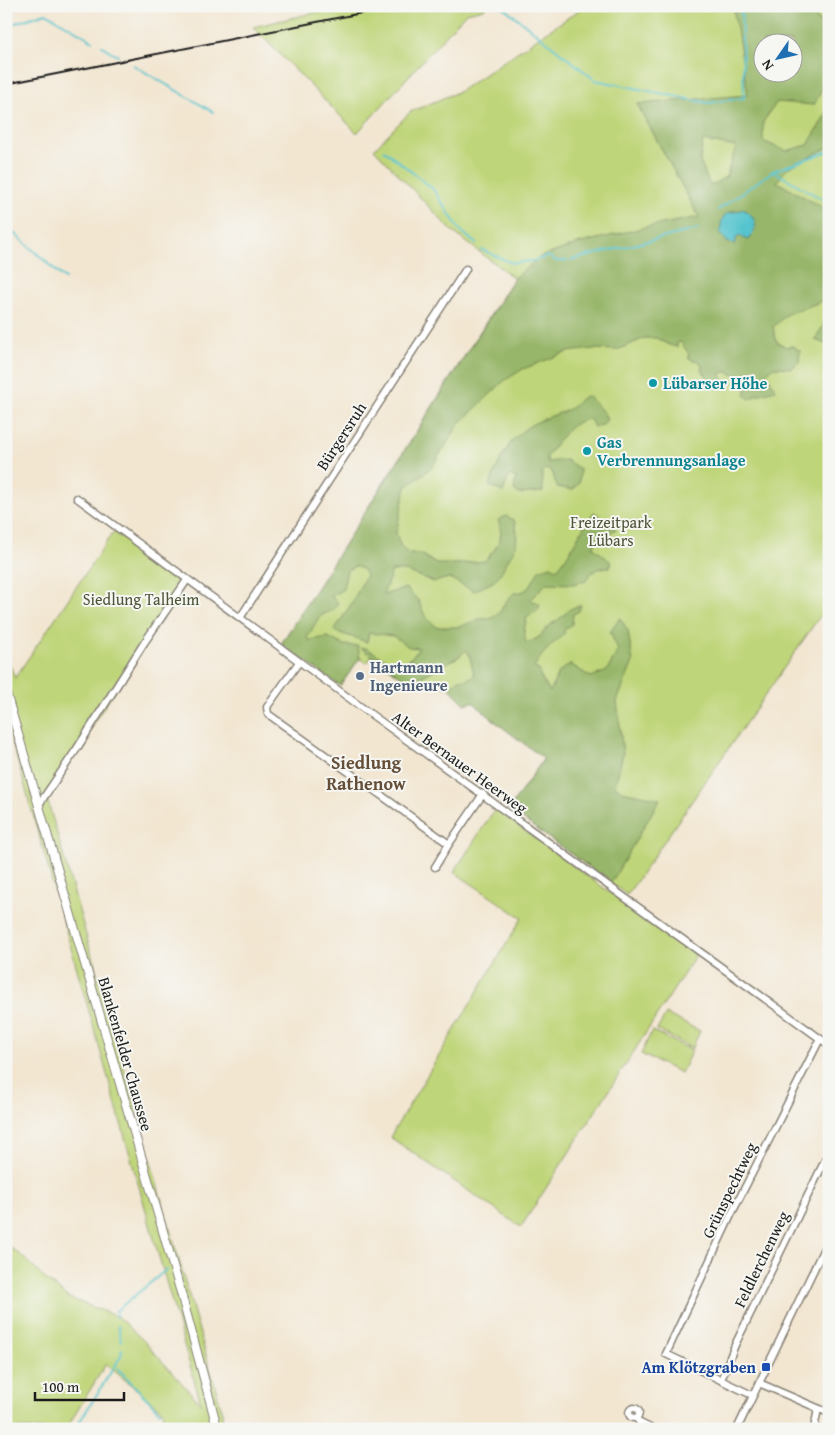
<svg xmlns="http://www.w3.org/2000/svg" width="835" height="1435" font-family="'Gentium Book Plus',serif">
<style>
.green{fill:#bfd579;stroke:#6e784a;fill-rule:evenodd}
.forest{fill:#97b669;stroke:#5a6942;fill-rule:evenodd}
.water{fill:#57c4ce;stroke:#3a7075}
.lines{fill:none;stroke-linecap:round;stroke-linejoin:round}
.stream{stroke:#57c4ce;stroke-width:2}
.minor-casing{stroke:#878176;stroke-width:9}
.tertiary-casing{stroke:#878176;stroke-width:10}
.minor{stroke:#fff;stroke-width:6}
.tertiary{stroke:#fff;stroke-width:8}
.rail{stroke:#1c1c1c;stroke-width:2}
.culture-dot{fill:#0f9aa8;stroke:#f6f6f2;stroke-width:2}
.service-dot{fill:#5c6f8a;stroke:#f6f6f2;stroke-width:2}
.transit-dot{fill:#1a4fb4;stroke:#f6f6f2;stroke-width:2}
.labels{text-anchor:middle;stroke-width:4;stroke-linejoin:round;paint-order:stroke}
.culture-label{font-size:16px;font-weight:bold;fill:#0d838f;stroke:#f6f6f2;text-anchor:start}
.street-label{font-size:16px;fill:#1c1c1c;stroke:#f6f6f2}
.park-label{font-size:16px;fill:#4d5438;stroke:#f6f6f2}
.service-label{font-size:16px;font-weight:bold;fill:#4e5e75;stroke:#f6f6f2;text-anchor:start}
.transit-label{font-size:16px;font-weight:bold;fill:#164399;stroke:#f6f6f2;text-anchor:end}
.neighbourhood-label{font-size:18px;font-weight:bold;fill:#644e38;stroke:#f6f6f2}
</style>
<rect width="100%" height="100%" fill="#f6f6f2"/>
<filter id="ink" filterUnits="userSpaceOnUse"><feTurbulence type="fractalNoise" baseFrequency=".02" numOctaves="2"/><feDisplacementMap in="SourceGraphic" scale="10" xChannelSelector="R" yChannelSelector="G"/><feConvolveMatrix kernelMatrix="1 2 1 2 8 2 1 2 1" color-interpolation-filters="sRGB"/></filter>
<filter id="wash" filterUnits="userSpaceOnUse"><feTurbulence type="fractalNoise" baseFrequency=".0096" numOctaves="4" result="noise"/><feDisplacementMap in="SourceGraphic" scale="20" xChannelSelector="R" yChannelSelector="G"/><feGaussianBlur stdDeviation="1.12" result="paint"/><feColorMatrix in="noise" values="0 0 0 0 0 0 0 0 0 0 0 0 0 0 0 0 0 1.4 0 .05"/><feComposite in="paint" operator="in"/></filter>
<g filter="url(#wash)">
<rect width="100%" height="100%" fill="#f2e6d1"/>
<path class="green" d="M343,6h143l-2,3 -18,4 -109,120 -104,-106z
M585,6h244v597l-202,292 -118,-86 35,-51 -47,-35 -24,-21 -8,2 -16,-16 -39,-5 -38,-27 -5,7 -7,-5 -20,28 -59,-42 233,-366 -62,-47 -78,-82 36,-37 50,-21zM762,42h30v30h-30z
M114,531l71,53 -139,211 176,616 1,13h-35l-4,5h-22l-1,-8 3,-9 -58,-48 -40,65h-60v-185l17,13 20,20 24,20 51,20 24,22 59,65 -195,-684v-65l9,23z
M495,809l201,146 -175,272 -131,-90 132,-219 -68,-46z
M666,1014l34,17 -8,17 -35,-18z
M652,1031l40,19 -11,23 -40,-19z"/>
<path class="forest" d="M733,6h76l20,31v46l-3,-1 -12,23 -37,-3 -14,20v19l23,10 22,-6 21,-36v38l-42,21 -10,14 52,29v93l-6,-3 -36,13 -14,13 3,14 10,6 7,-1 7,5 -1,11 -7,6 -18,-1 -8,6 10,17 -20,5 -6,4 -5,-4 2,-10c-8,-7 -17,-17 -27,-11l3,5 -2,4h-6l-2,-3 -6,2v-6l-6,-6 1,-5 -4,-5 -5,1 -5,-4 1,-3 -8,-12 -4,1v4l-8,-2 -13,-7h-11l-28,12 -24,-1 -26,3 -44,17 -19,12 -45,43 -27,43 -26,20 -10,46 5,14 8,7h12l15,10h20l29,-3c12,-15 20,-21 13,-41l8,-4 8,4 3,12 -1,14 -16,28 -7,8 -19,9 -25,-13 -15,4 -29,-11h-13l-9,24 23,-7 12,12 8,18 11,9h22l20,-8 13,-1 8,-6 6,-11 8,-8c16,0 18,-11 25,-23l12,-4 6,3c15,-17 23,-39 37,-57l22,17 -18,11 -5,7 18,15 -1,5c-11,0 -19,4 -24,14l-13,3 -26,-1 -16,16 2,3 2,-1 5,4 -2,5 -11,7 -3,13 2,14 13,-7 12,-13 7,-4 12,-11 11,-4 -2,6 -6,3 -1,10 -8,6v4c-11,10 -24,20 -30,34l5,2 1,6 10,16 8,-19 12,-9 21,13 16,-6 11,-21 -8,-18 10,-14 8,13 5,31 -16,39 6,53 -8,32 7,5 38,8 -49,84 -102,-74 35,-50 -47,-36 -24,-21 -8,2 -16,-16 10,-9c6,1 11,1 15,-5l-5,-20 -3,-4 -6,6 -50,27 -49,-35h5l31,18 15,-9 7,-9 -10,-1 -16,-11 -24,-3 -2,9 -33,-11 19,-30 13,-26 -4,-6 -6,-3 -9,4 -4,19 -12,8 7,5 -4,7 -15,8 -12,21 2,2 19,-3 15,8 15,1 2,12 -20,28 -59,-42 234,-366 25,-21 37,-13 69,-17 53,-10 -62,-113 111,-9zM762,42h30v30h-30zM703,141l33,6 -10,30 -16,9 -10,-25zM731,211h8l16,16 -6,12 -2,1 -8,-5 -3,4z
M829,315v30l-14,-5z
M588,396l16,17 3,6 -4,6 -9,2 -4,-8c-18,-1 -33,25 -43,37v6l19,-2 14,9 -1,13 -6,8 -16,-3 -5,-16 -6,-2 -4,4 1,19 -24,2 -5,-4 2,-13 -7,-1 -6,16 -14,-6c12,-28 19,-50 48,-64 10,-5 22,-8 32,-13 8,-4 10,-12 19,-13z"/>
<path class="water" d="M743,209c15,8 16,21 4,31l-8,-5 -2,2 -2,7 -8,-2 -7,-10c3,-24 6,-16 23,-23z"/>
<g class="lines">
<path class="stream" d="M502,6l93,74 113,23 36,-5 -3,-92
M6,26l40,-13 47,28
M102,46l16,10
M133,65l80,47
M384,150l49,39 27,41 16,14
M773,171l56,32
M718,210l55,-39 56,-20
M6,226l59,53
M482,250l30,13 21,-2 15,-5 8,5h11
M571,260l127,-31
M116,1317v-6l50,-41
M118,1326l3,15
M115,1366l45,46
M75,1429l46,-73 1,-7"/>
</g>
</g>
<g filter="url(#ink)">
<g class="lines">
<defs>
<path id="minor" d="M77,498l295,217 457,330
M240,618l226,-349
M299,662l-32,45 1,7 181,130
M40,803l36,-53 68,-107 43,-63
M435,867l14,-23 34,-50
M721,1380l14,-35 94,-193
M759,1383l70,30
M752,1395l-86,-41 66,-141 88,-174
M629 1413a5 5 0 1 1 10 0a5 5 0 1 1-10 0Z
M636,1418l4,5 12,6
M737,1429l92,-191
M814,1429l4,-20"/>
<path id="tertiary" d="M6,693l175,600 35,130 -2,6"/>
</defs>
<use href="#minor" class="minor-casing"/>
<use href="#tertiary" class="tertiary-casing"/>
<use href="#minor" class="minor"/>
<use href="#tertiary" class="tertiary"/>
<path class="rail" d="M6,84l391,-78"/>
</g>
</g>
<g class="culture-dot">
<circle cx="653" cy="383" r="5"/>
<circle cx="587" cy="451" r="5"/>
</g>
<circle class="service-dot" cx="360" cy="676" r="5"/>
<rect class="transit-dot" x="761" y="1362" width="10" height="10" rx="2.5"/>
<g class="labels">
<g class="culture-label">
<text x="663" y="389">Lübarser Höhe</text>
<text x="597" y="448">Gas<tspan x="597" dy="18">Verbrennungsanlage</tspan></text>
</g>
<g class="street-label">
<text transform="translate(341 436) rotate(-57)" y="6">Bürgersruh</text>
<text transform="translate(460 762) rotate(36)" y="6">Alter Bernauer Heerweg</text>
<text transform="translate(126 1054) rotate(74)" y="6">Blankenfelder Chaussee</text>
<text transform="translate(729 1190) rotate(-64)" y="6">Grünspechtweg</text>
<text transform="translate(761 1259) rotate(-64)" y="6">Feldlerchenweg</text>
</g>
<g class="park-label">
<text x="611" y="528">Freizeitpark<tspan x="611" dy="18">Lübars</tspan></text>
<text x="141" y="605">Siedlung Talheim</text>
</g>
<g class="service-label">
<text x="370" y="673">Hartmann<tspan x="370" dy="18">Ingenieure</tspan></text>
</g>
<g class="transit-label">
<text x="756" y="1373">Am Klötzgraben</text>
</g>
<g class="neighbourhood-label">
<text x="366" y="769">Siedlung<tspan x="366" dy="21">Rathenow</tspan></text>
</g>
</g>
<rect width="835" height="1435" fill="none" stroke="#f6f6f2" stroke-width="25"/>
<g transform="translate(778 58) rotate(236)"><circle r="24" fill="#f6f6f2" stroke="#9f9f9c"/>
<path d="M0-4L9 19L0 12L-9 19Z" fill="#1f6fb2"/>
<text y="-8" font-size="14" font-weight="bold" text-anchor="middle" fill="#1c1c1c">N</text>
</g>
<path d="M35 1392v8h89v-8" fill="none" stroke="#1c1c1c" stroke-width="2.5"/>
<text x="42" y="1392" font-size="15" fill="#1c1c1c" stroke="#f6f6f2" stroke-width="4" paint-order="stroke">100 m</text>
</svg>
